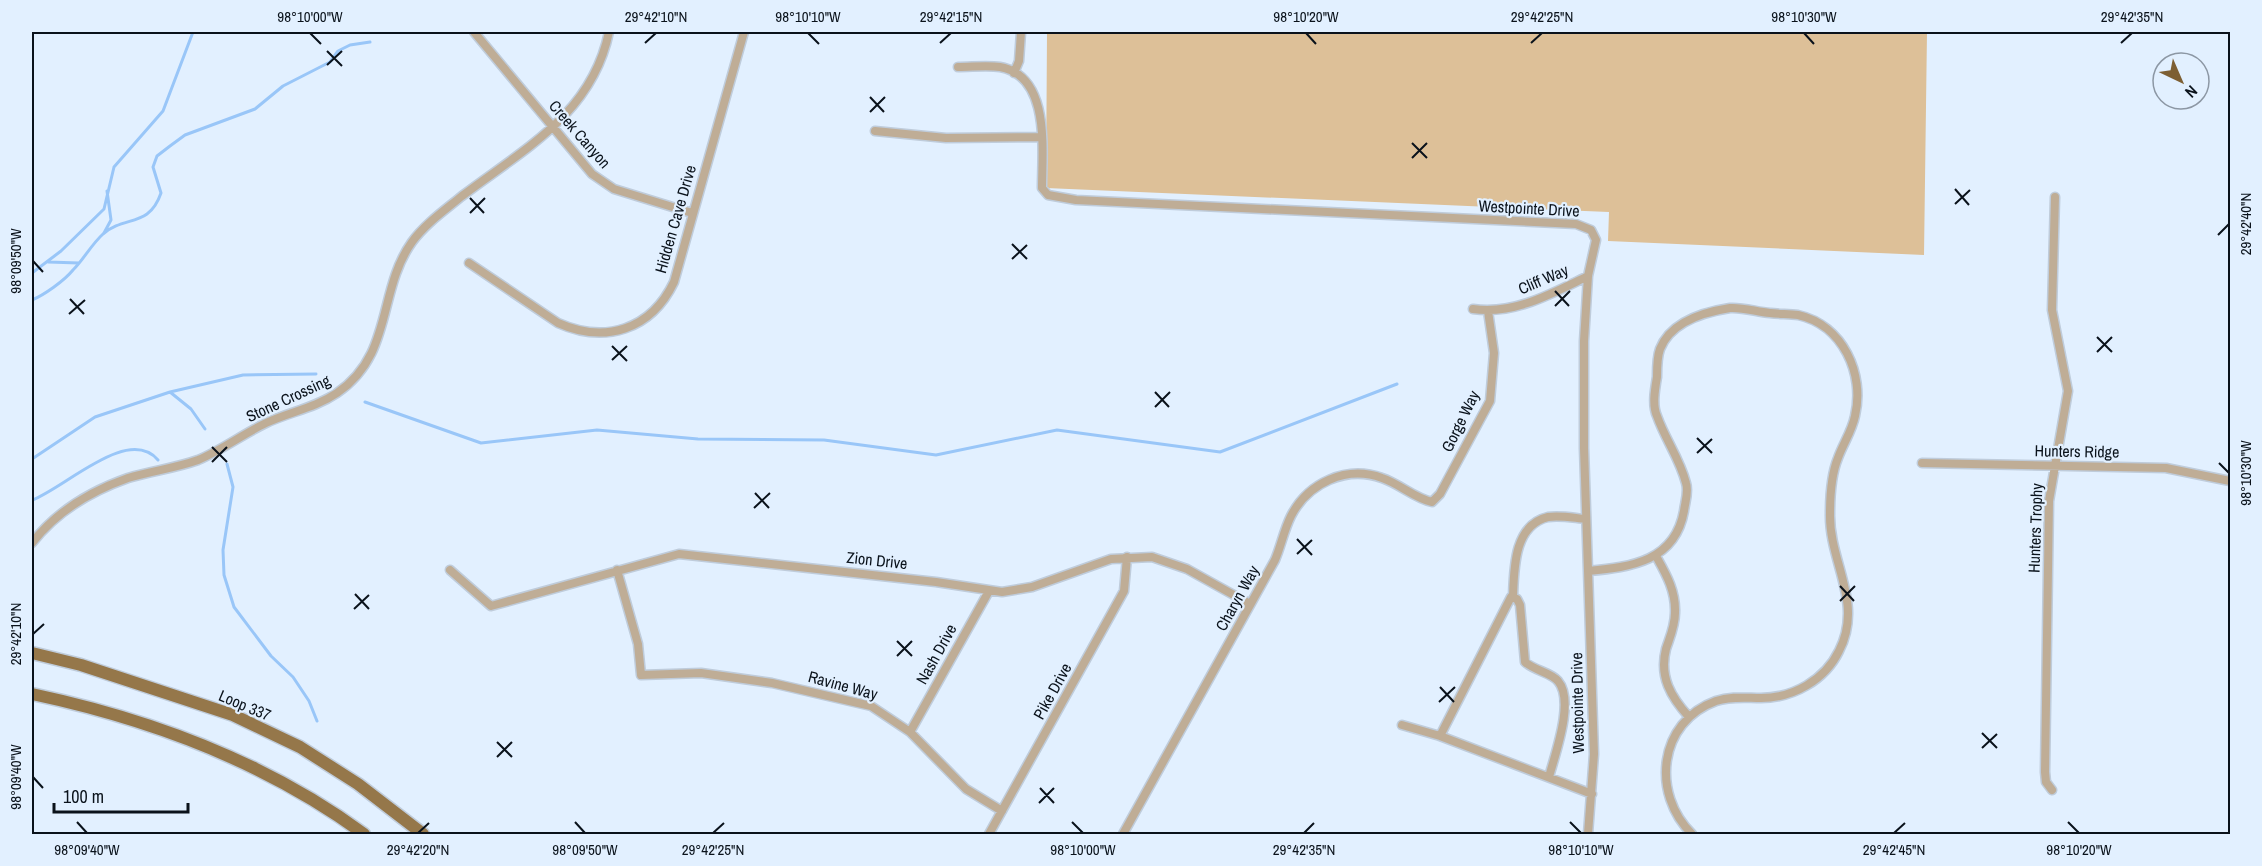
<svg xmlns="http://www.w3.org/2000/svg" width="2262" height="866" font-family="'Archivo Narrow',sans-serif">
<style>
.green{fill:#ddc098}
.lines{fill:none;stroke-linecap:round;stroke-linejoin:round}
.stream{stroke:#99c6f8;stroke-width:3}
.minor-casing{stroke:#bfccdb;stroke-width:11}
.primary-casing{stroke:#bfccdb;stroke-width:15}
.minor{stroke:#bfad96;stroke-width:8}
.primary{stroke:#95774a;stroke-width:12}
.ticks{fill:none;stroke:#0a121b;stroke-width:2}
.labels{text-anchor:middle;stroke-width:4.5;stroke-linejoin:round;paint-order:stroke}
.street-label{font-size:16px;fill:#0a121b;stroke:#e2f0ff}
.neatline{fill:none;stroke:#0a121b;stroke-width:2}
.ticks-label{font-size:15px;text-anchor:middle;fill:#0a121b}
</style>
<rect width="100%" height="100%" fill="#e2f0ff"/>
<path class="green" d="M1047,32h880l-3,223 -316,-14 1,-29 -563,-24z"/>
<g class="lines">
<path class="stream" d="M104,233l7,-13 -4,-29
M48,262l31,1
M32,273l29,-22 43,-42 10,-42 49,-56 30,-79
M32,300c12,-5 32,-19 41,-30 11,-11 18,-25 30,-36 22,-19 46,-6 58,-41l-8,-26 4,-11 13,-10 15,-11 70,-26 28,-23 47,-24 8,-11 12,-6 20,-3
M170,392l21,17 14,20
M365,402l116,41 116,-13 101,9 126,1 112,15 121,-25 163,22 177,-68
M32,459l63,-42 75,-25 73,-17 73,-1
M227,464l6,23 -10,63 1,25 10,32 37,49 22,21 16,24 8,20
M32,500c33,-12 96,-75 126,-40"/>
<defs>
<path id="minor" d="M474,32l118,142 22,15 78,24
M958,67c14,0 29,-2 42,0 51,9 42,84 42,121l6,7 28,5 500,24 15,6 5,10 -8,36 -4,65v107l10,306 -6,80
M1014,73l5,-12 2,-29
M875,131l71,7 96,-1
M469,263l89,60c47,21 93,7 116,-41l70,-250
M1473,309c41,6 78,-15 115,-33
M1922,463l244,5 64,13
M32,543c24,-31 59,-52 96,-65 23,-7 48,-10 70,-18 24,-10 45,-26 68,-37 23,-11 49,-15 71,-30 57,-39 40,-102 75,-151 13,-18 33,-32 50,-46 62,-47 130,-82 147,-164
M1656,556c10,18 20,35 19,57 0,13 -5,24 -9,36 -7,28 5,48 23,68
M450,570l41,36 188,-52 257,28 66,10 30,-5 79,-28 41,-2 35,12 63,35
M617,570l21,74 3,31 60,-2 71,10 99,23 39,26 56,57 36,22
M1588,571c44,-4 87,-10 96,-60 1,-9 5,-19 2,-28 -6,-24 -21,-44 -29,-67 -5,-11 -2,-27 0,-39 0,-9 0,-20 3,-28 11,-28 44,-37 70,-41 13,-1 27,4 40,5 9,1 19,1 28,2 45,10 67,59 57,101 -3,15 -12,28 -17,42 -7,17 -8,38 -8,56 -1,48 34,89 9,137 -14,29 -46,47 -78,47 -15,0 -30,-2 -45,3 -58,21 -65,93 -24,133
M1513,597c1,-29 1,-72 35,-80 12,-2 26,1 38,2
M1402,725l38,11
M910,732l79,-141
M1549,777c6,-23 26,-76 9,-96 -8,-9 -23,-10 -33,-19l-5,-57 -3,-6 -6,-2 -71,139 152,58
M2052,790l-6,-8 -1,-10 4,-271 19,-110 -16,-81 3,-113
M989,834l135,-243 3,-34
M1123,834l152,-274c6,-14 9,-30 16,-44 17,-33 55,-51 91,-38 18,6 32,20 50,24l8,-8 50,-93 4,-48 -6,-42"/>
<path id="primary" d="M32,653l49,12 152,50 67,32 58,37 65,50
M32,694c118,25 234,68 332,140"/>
</defs>
<use href="#minor" class="minor-casing"/>
<use href="#primary" class="primary-casing"/>
<use href="#minor" class="minor"/>
<use href="#primary" class="primary"/>
</g>
<path class="ticks" d="M310,33l11,11M808,33l11,11M1306,33l10,11M1804,33l10,11M645,43l11,-10M940,43l11,-10M1531,43l11,-10M2121,43l11,-10M327,51l15,15M327,65l15,-14M870,97l14,15M870,112l15,-15M1412,143l15,15M1412,158l15,-15M1955,189l14,16M470,198l14,15M1955,204l15,-14M470,213l15,-15M2218,235l11,-11M1012,244l15,15M1012,259l15,-14M33,261l10,11M1555,291l14,15M70,299l14,15M1555,306l15,-15M69,314l16,-14M2097,337l15,15M612,346l15,15M2097,352l15,-15M612,360l15,-14M1155,392l14,15M1155,407l15,-15M1697,438l15,15M212,447l15,15M1697,453l15,-14M212,462l15,-15M2219,463l10,10M755,493l14,15M754,508l16,-15M1297,539l15,16M1297,554l15,-14M1840,586l14,15M355,594l14,15M1840,601l15,-15M354,609l15,-14M33,634l11,-10M897,641l15,15M897,656l15,-15M1440,687l14,15M1439,702l16,-15M1982,733l15,15M497,742l15,15M1982,748l15,-14M497,757l15,-15M33,777l10,11M1040,788l14,15M1039,803l15,-15M77,822l10,11M575,822l10,11M1072,822l11,11M1570,822l11,11M2068,822l11,11M418,833l11,-10M713,833l11,-10M1304,833l10,-10M1894,833l11,-10"/>
<g class="labels">
<g class="street-label">
<text transform="translate(580 134) rotate(49)" y="6">Creek Canyon</text>
<text transform="translate(1529 208) rotate(3)" y="6">Westpointe Drive</text>
<text transform="translate(675 219) rotate(-74)" y="6">Hidden Cave Drive</text>
<text transform="translate(1543 279) rotate(-23)" y="6">Cliff Way</text>
<text transform="translate(288 398) rotate(-25)" y="6">Stone Crossing</text>
<text transform="translate(1460 421) rotate(-64)" y="6">Gorge Way</text>
<text transform="translate(2077 451) rotate(1)" y="6">Hunters Ridge</text>
<text transform="translate(2035 528) rotate(-88)" y="6">Hunters Trophy</text>
<text transform="translate(877 560) rotate(6)" y="6">Zion Drive</text>
<text transform="translate(1237 598) rotate(-61)" y="6">Charyn Way</text>
<text transform="translate(936 654) rotate(-61)" y="6">Nash Drive</text>
<text transform="translate(843 685) rotate(15)" y="6">Ravine Way</text>
<text transform="translate(1052 691) rotate(-61)" y="6">Pike Drive</text>
<text transform="translate(1577 703) rotate(-91)" y="6">Westpointe Drive</text>
<text transform="translate(245 705) rotate(23)" y="6">Loop 337</text>
</g>
</g>
<rect width="2262" height="866" fill="none" stroke="#e2f0ff" stroke-width="66"/>
<g transform="translate(2181 81) rotate(136)"><circle r="28" fill="#e2f0ff" stroke="#8c97a4" stroke-width="1.5"/>
<path d="M0-4.5L10 22L0 15L-10 22Z" fill="#7d5f33"/>
<text y="-9" font-size="16" font-weight="bold" text-anchor="middle" fill="#0a121b">N</text>
</g>
<path d="M54 803v9h134v-9" fill="none" stroke="#0a121b" stroke-width="3"/>
<text x="63" y="803" font-size="18" fill="#0a121b" stroke="#e2f0ff" stroke-width="4.5" paint-order="stroke">100 m</text>
<rect x="33" y="33" width="2196" height="800" class="neatline"/>
<g class="ticks-label">
<text x="310" y="22">98°10'00"W</text>
<text x="656" y="22">29°42'10"N</text>
<text x="808" y="22">98°10'10"W</text>
<text x="951" y="22">29°42'15"N</text>
<text x="1306" y="22">98°10'20"W</text>
<text x="1542" y="22">29°42'25"N</text>
<text x="1804" y="22">98°10'30"W</text>
<text x="2132" y="22">29°42'35"N</text>
<text transform="translate(2246 224) rotate(-90)" y="5">29°42'40"N</text>
<text transform="translate(16 261) rotate(-90)" y="5">98°09'50"W</text>
<text transform="translate(2246 473) rotate(-90)" y="5">98°10'30"W</text>
<text transform="translate(16 634) rotate(-90)" y="5">29°42'10"N</text>
<text transform="translate(16 777) rotate(-90)" y="5">98°09'40"W</text>
<text x="87" y="855">98°09'40"W</text>
<text x="418" y="855">29°42'20"N</text>
<text x="585" y="855">98°09'50"W</text>
<text x="713" y="855">29°42'25"N</text>
<text x="1083" y="855">98°10'00"W</text>
<text x="1304" y="855">29°42'35"N</text>
<text x="1581" y="855">98°10'10"W</text>
<text x="1894" y="855">29°42'45"N</text>
<text x="2079" y="855">98°10'20"W</text>
</g>
</svg>
